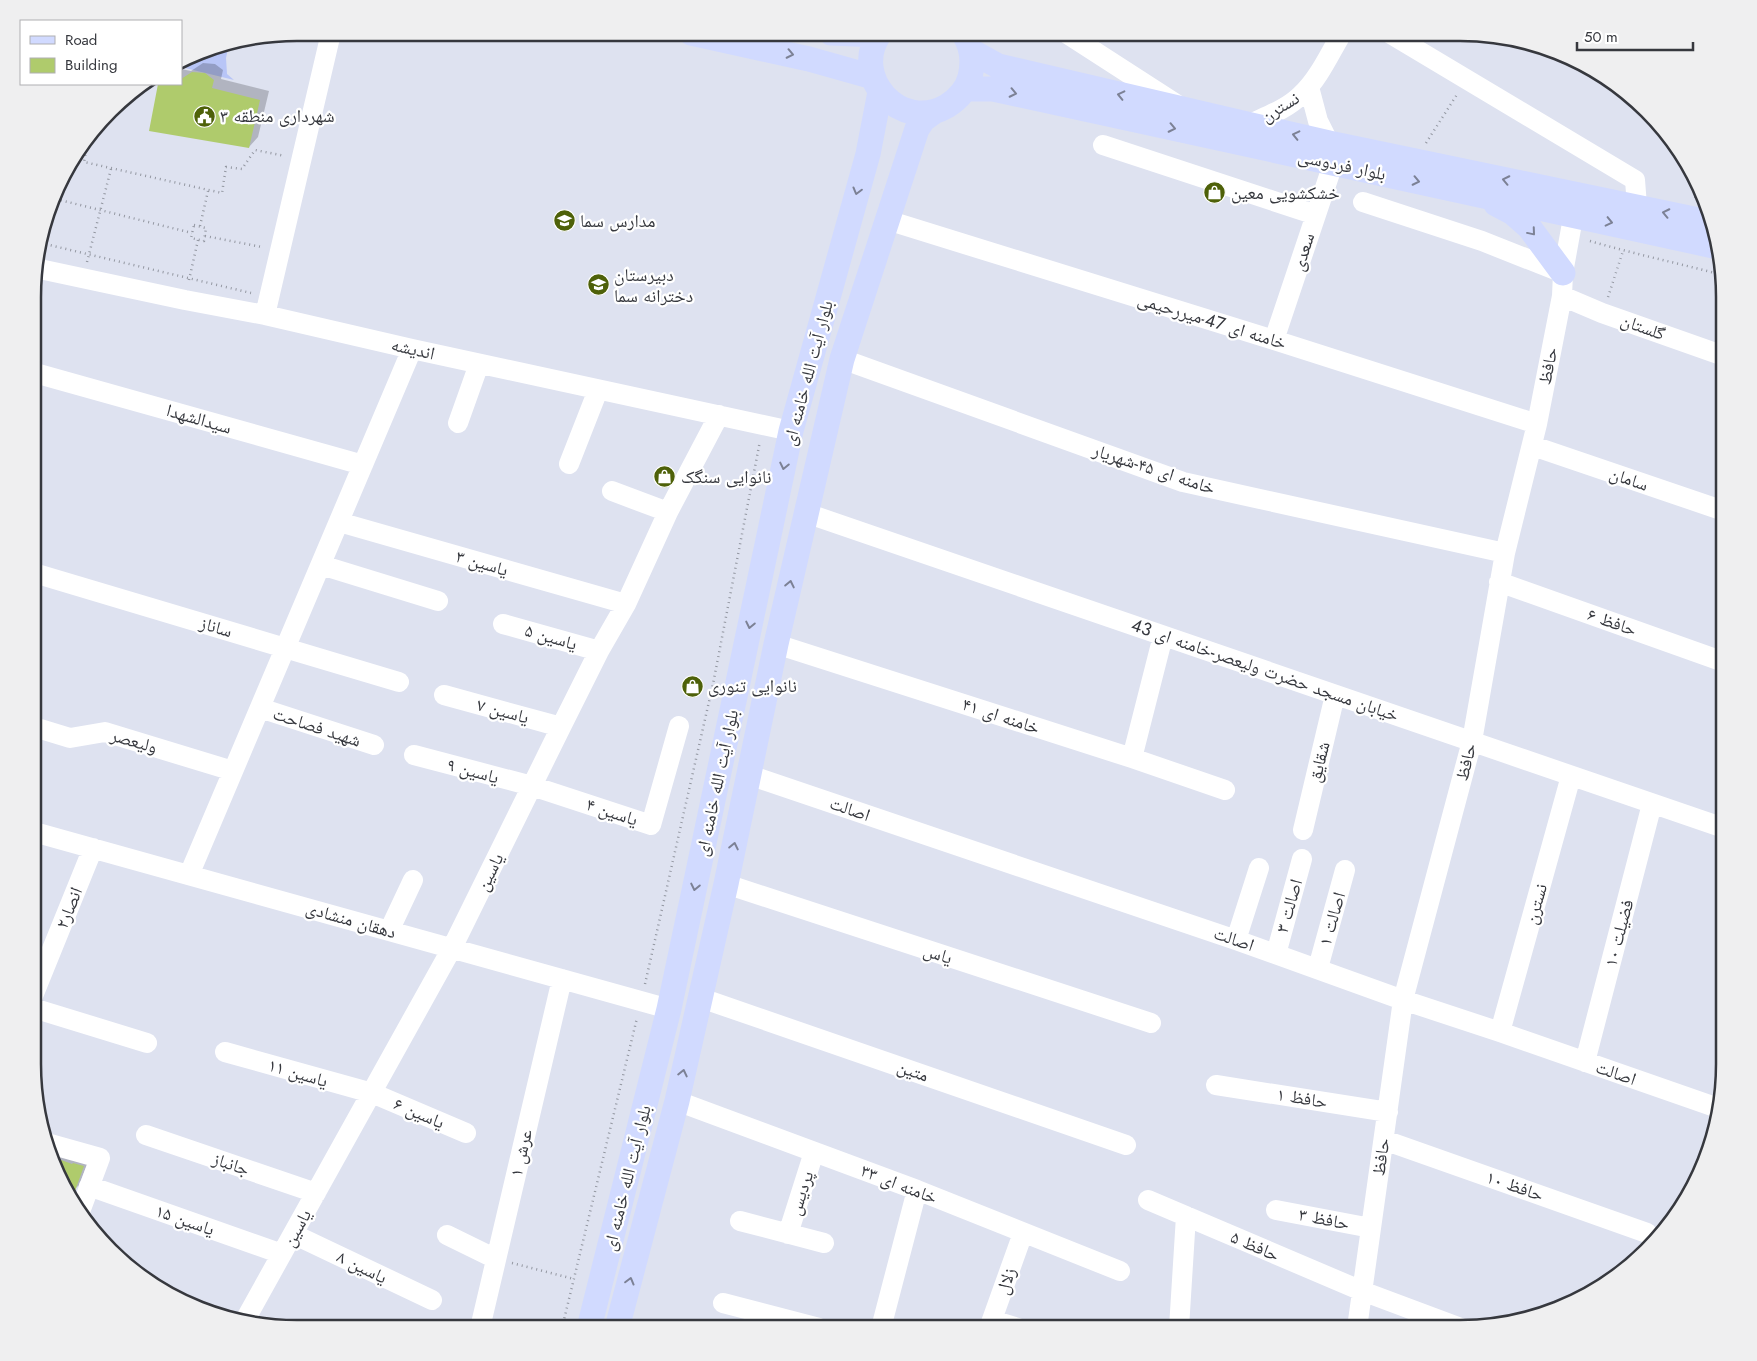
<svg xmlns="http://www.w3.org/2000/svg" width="1757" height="1361" font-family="Jost,'Noto Naskh Arabic',sans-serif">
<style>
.green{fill:#b8c5f7}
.shadow{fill:#0003}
.building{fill:#afcb6c}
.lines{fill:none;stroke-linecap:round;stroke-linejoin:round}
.path{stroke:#9397a1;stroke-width:2.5;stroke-dasharray:1 4;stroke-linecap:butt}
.minor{stroke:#fff;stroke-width:20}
.major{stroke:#d1daff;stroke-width:25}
.oneway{stroke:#7c8195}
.labels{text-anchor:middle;stroke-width:4.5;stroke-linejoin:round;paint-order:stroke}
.street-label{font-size:18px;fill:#36383e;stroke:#fff}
.poi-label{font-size:18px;fill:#36383e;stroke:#fff;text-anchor:start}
.rim{fill:none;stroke:#36383e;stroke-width:2.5}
</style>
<rect width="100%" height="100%" fill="#dee2f0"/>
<path class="green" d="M229,44l-3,14 1,16 7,6 -53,-13v-3l31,-17z"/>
<path class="shadow" d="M203,63l12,1 8,6 -2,9 48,12 -11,46 -9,10 -98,-17 8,-46h22v-15l10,2z
M52,1151l36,11 -9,23 -4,4 -10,-1 -5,-7z"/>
<path class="building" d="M192,72l13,1 9,7 -2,8 48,12 -11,48 -100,-17 9,-47h23v-5z
M53,1157l19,7 1,-1 11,3 -9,25 -9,-1 -6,-9z"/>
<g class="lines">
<path class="path" d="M88,140l-4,22 138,31 4,-26 16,2 13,-19 30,6
M1426,143l32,-50
M1695,198l5,-9
M56,199l136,34
M194,225l12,3 -2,13 -13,-3z
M200,226l8,-35
M205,236l57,11
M1590,241c44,13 88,22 132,34
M41,243l210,50
M87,262l24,-93
M189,280l9,-40
M1608,297l15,-46
M645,984l68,-300 47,-243
M512,1263l62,16
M562,1328l75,-310"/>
<path class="minor" d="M1066,33l110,71
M1389,33l246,147 2,26
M1309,87l9,34 11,22
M1250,124c17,-8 37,-15 51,-29 17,-15 29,-42 41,-62
M1103,145l213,70
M1363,202l119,39 81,32
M887,220l387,120 263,84
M35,268l150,32 80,15 147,34 379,82
M1562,296l40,17 122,43
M265,315l66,-282
M1274,340l59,-176
M842,359l341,123 322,71
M35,373l328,92
M458,423l21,-59
M1533,446l191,65
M569,464l29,-74
M612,491l56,21
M806,513l918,315
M339,522l287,82
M321,565l117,36
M34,573l365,109
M1499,582l225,80
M503,624l96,27
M776,644l356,114 93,32
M444,695l117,32
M260,708l114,37
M34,727l36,11 35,-6 128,39
M414,755l118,31 119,39 28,-99
M1132,758l31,-122
M749,775l487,165 167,60 97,32 218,76
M1303,830l32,-135
M34,832l635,177
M189,875l223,-526
M726,884l425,139
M389,931l24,-51
M1236,940l23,-72
M1276,954l26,-95
M1318,968l27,-98
M33,996l60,-148
M701,998l425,147
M33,1008l114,35
M1500,1032l71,-256
M225,1052l147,41 94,40
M1585,1062l67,-258
M1216,1085l172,27
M677,1101l240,89 203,81
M146,1135l170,58
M1384,1140l263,93
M50,1144l50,14 -19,51
M89,1186l193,68
M1148,1200l214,91 99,37
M1276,1210l95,18
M740,1221l84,22
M293,1234l139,66
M788,1234l26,-82
M447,1235l49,24
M723,1303l96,25
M245,1320l207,-372 109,-221 38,-76 27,-47 42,-92 51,-97
M992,1320l26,8
M480,1328l82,-349
M881,1328l36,-138
M989,1328l34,-95
M1179,1328l7,-112
M1357,1328l46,-328 69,-259 33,-188 32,-129 25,-128 1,-23 13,-72"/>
<path class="major" d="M691,33l118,26 64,18
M831,33l47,2
M880,33c-31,44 21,100 67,73 11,-7 20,-17 23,-29 4,-16 2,-31 -7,-44
M971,51l27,15 331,77 384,80
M965,89h28l725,158
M1496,204l17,9 16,14 34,46
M589,1328l80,-319 122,-578 77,-277 12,-62
M617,1328l60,-227 49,-217 50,-240 66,-285 75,-230 6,-9 11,-8"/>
</g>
<defs><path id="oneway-chevron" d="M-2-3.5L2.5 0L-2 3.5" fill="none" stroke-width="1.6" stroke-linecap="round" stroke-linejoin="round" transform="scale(1.25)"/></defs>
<g class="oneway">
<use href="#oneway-chevron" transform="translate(790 54) rotate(12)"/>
<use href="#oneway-chevron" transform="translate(1013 93) rotate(12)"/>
<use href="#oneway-chevron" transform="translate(1121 95) rotate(-167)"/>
<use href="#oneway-chevron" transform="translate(1172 128) rotate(12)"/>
<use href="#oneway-chevron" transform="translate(1296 135) rotate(-167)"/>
<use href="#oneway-chevron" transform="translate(1506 180) rotate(-168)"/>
<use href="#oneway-chevron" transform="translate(1416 181) rotate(12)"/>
<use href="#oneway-chevron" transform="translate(857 191) rotate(105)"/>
<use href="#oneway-chevron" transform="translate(1666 213) rotate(-168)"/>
<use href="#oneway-chevron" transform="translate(1609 222) rotate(13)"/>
<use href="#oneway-chevron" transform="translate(1532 232) rotate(50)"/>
<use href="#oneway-chevron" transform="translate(784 466) rotate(102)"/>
<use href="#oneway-chevron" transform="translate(790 584) rotate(-78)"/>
<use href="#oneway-chevron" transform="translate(750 625) rotate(102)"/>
<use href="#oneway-chevron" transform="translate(734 846) rotate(-78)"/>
<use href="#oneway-chevron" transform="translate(695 887) rotate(102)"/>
<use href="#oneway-chevron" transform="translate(683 1073) rotate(-77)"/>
<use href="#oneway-chevron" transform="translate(630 1281) rotate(-75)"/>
</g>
<defs>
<symbol id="civic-disc" viewBox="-11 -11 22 22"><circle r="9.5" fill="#4e6109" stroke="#fff"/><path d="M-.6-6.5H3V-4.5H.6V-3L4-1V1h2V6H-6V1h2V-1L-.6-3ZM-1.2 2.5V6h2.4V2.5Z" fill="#fff"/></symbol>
<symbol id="shop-disc" viewBox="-11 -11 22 22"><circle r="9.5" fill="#4e6109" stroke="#fff"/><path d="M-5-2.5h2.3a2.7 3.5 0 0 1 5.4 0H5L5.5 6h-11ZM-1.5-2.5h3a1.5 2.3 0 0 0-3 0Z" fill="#fff"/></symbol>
<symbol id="school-disc" viewBox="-11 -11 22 22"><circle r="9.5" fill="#4e6109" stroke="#fff"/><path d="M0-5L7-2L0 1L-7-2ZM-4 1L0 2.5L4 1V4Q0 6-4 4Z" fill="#fff"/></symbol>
</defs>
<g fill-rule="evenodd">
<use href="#civic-disc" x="192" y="104" width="25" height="25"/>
<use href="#shop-disc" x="1202" y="180" width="25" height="25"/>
<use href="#school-disc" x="552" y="208" width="25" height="25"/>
<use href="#school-disc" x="586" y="272" width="25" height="25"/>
<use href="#shop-disc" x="652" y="464" width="25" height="25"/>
<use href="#shop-disc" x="680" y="674" width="25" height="25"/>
</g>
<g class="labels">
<g class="street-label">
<text transform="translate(1280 107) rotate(-31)" y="6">نسترن</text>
<text transform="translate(1342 165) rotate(12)" y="6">بلوار فردوسی</text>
<text transform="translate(1303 252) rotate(-72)" y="6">سعدی</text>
<text transform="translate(1212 321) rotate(17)" y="6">خامنه ای 47-میررحیمی</text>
<text transform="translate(1643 327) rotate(20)" y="6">گلستان</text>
<text transform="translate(413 349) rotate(13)" y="6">اندیشه</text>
<text transform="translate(1548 366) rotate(-79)" y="6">حافظ</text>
<text transform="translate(808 373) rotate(-75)" y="6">بلوار آیت الله خامنه ای</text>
<text transform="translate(199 419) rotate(16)" y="6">سیدالشهدا</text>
<text transform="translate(1154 469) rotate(18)" y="6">خامنه ای ۴۵-شهریار</text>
<text transform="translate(1629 479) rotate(19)" y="6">سامان</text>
<text transform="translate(482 563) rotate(16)" y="6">یاسین ۳</text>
<text transform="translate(1612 622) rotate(19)" y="6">حافظ ۶</text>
<text transform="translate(216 627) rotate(17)" y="6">ساناز</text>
<text transform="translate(551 637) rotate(16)" y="6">یاسین ۵</text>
<text transform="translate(1265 670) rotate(19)" y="6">خیابان مسجد حضرت ولیعصر-خامنه ای 43</text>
<text transform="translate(503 711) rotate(15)" y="6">یاسین ۷</text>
<text transform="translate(1001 716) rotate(18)" y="6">خامنه ای ۴۱</text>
<text transform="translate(317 727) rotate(18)" y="6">شهید فصاحت</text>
<text transform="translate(134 741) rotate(16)" y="6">ولیعصر</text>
<text transform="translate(1319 762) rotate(-76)" y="6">شقایق</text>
<text transform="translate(1466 762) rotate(-76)" y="6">حافظ</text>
<text transform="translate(473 771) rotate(15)" y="6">یاسین ۹</text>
<text transform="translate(717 783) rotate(-78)" y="6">بلوار آیت الله خامنه ای</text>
<text transform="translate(850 809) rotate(19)" y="6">اصالت</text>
<text transform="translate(612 812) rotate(18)" y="6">یاسین ۴</text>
<text transform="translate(490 872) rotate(-64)" y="6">یاسین</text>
<text transform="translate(1536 904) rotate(-74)" y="6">نسترن</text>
<text transform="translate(1289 906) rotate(-74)" y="6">اصالت ۳</text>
<text transform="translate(69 908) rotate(-68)" y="6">انصار۲</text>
<text transform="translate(1332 919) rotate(-74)" y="6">اصالت ۱</text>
<text transform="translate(351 920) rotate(16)" y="6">دهقان منشادی</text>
<text transform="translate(1619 933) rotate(-75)" y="6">فضیلت ۱۰</text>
<text transform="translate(1234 939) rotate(19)" y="6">اصالت</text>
<text transform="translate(938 954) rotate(18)" y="6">یاس</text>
<text transform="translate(913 1071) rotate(19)" y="6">متین</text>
<text transform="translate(298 1073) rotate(16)" y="6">یاسین ۱۱</text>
<text transform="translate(1616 1073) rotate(19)" y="6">اصالت</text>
<text transform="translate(1302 1098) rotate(9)" y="6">حافظ ۱</text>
<text transform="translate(419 1113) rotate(23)" y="6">یاسین ۶</text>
<text transform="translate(521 1153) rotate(-77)" y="6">عرش ۱</text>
<text transform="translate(1381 1157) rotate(-82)" y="6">حافظ</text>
<text transform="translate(231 1164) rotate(19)" y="6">جانباز</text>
<text transform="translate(627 1178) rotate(-76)" y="6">بلوار آیت الله خامنه ای</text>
<text transform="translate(899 1184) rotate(21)" y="6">خامنه ای ۳۳</text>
<text transform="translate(1515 1186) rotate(19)" y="6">حافظ ۱۰</text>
<text transform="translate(801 1193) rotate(-72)" y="6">پردیس</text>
<text transform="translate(1324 1219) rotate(11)" y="6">حافظ ۳</text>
<text transform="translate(185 1220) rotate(19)" y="6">یاسین ۱۵</text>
<text transform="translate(297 1228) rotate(-61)" y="6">یاسین</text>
<text transform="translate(1255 1246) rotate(23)" y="6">حافظ ۵</text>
<text transform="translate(362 1267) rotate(26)" y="6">یاسین ۸</text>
<text transform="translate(1006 1281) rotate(-71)" y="6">زلال</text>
</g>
<g class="poi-label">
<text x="220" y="122">شهرداری منطقه ۳</text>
<text x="1231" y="199">خشکشویی معین</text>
<text x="580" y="227">مدارس سما</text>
<text x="614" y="281">دبیرستان<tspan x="614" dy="21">دخترانه سما</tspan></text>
<text x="681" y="483">نانوایی سنگک</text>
<text x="708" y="692">نانوایی تنوری</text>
</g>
</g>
<path d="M0 0H1757V1361H0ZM297 41H1460A256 256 0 0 1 1716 297V1064A256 256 0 0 1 1460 1320H297A256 256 0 0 1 41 1064V297A256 256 0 0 1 297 41Z" fill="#efeff0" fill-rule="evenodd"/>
<path class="rim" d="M297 41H1460A256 256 0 0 1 1716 297V1064A256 256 0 0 1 1460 1320H297A256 256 0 0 1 41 1064V297A256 256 0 0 1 297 41Z"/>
<rect x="20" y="20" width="162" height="65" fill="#ffffff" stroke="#afafb2"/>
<rect x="30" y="36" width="25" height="8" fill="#d1daff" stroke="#afafb2"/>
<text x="65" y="45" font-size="15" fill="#36383e">Road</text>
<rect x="30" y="58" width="25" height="15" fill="#afcb6c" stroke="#afafb2"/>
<text x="65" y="70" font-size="15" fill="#36383e">Building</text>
<path d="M1577 42v8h116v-8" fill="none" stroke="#36383e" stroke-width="2.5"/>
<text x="1584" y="42" font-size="15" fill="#36383e" stroke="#ffffff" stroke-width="4" paint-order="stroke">50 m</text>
</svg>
